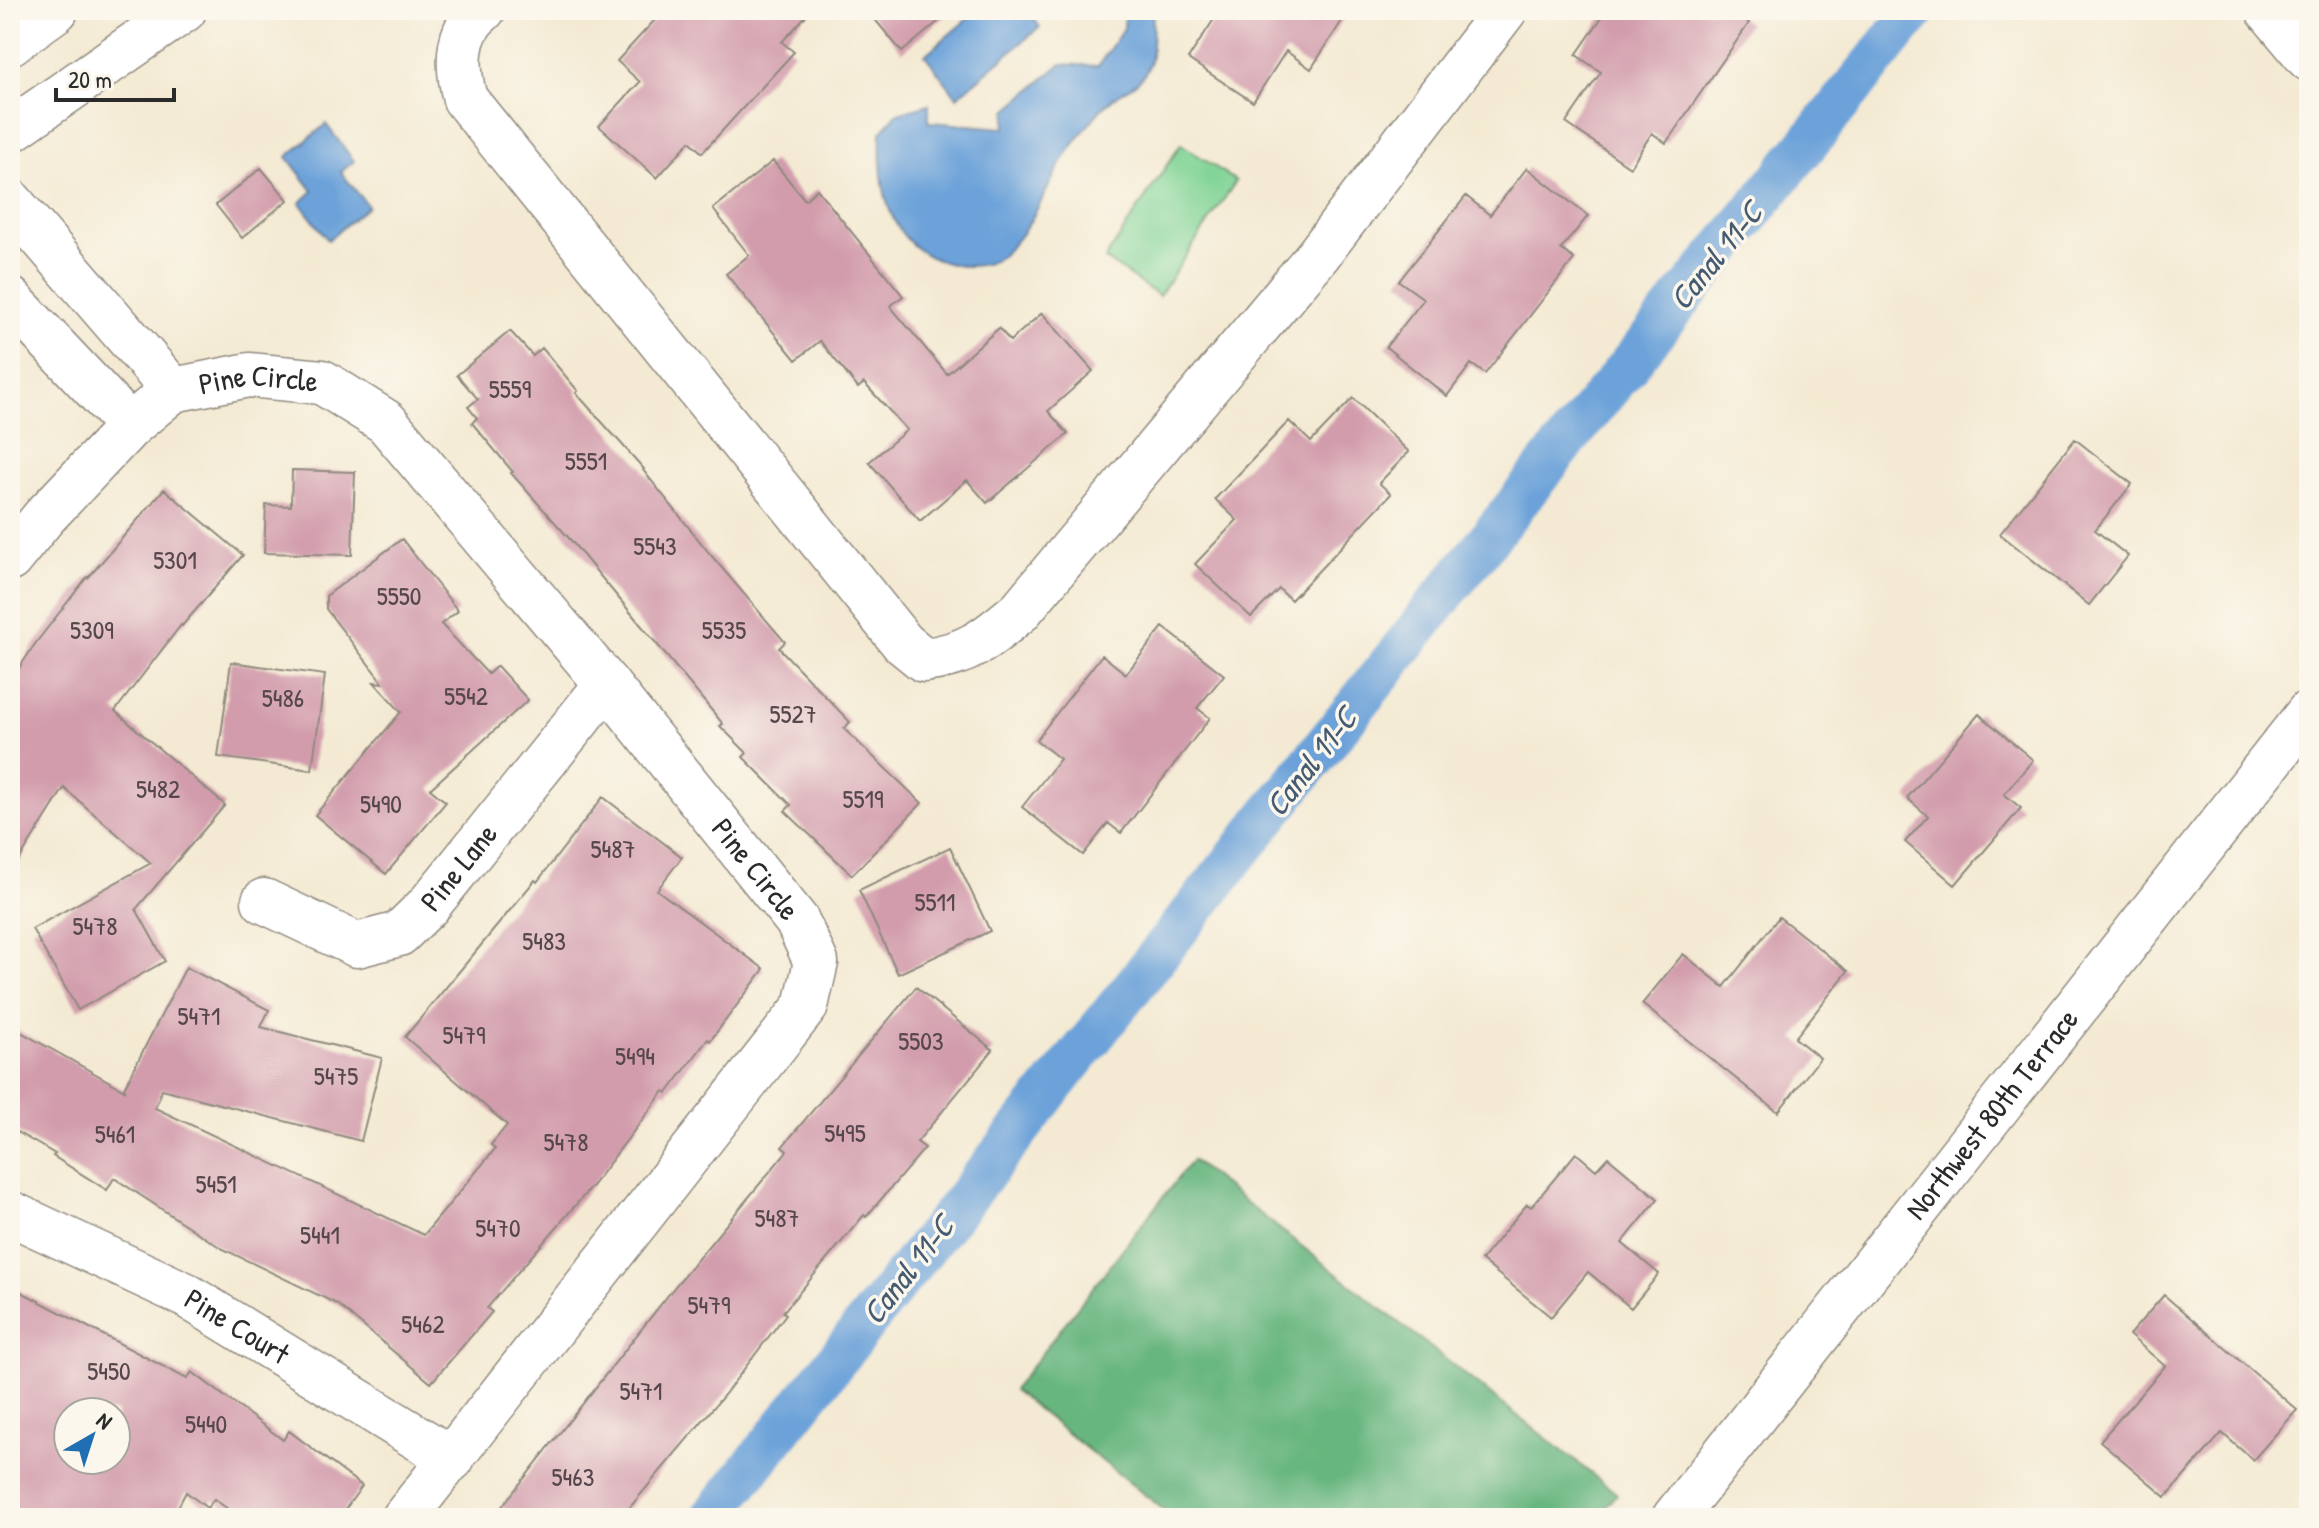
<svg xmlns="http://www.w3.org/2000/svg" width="2319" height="1528" font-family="'Patrick Hand',sans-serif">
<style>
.green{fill:#81d496;stroke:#568060;stroke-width:2}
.forest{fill:#68b67f;stroke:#4a7055;stroke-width:2}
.water{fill:#6ca2d9;stroke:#4c6682;stroke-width:2}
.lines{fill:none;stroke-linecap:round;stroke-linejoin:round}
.canal{stroke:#6ca2d9;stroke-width:42}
.building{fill:#d29cac;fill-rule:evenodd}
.minor-casing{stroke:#908a7f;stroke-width:47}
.minor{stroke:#fff;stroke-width:44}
.labels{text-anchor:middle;stroke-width:7;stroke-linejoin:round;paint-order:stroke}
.number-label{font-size:26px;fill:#55474b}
.street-label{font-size:30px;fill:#2b2b2b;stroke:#fbf7ec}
.water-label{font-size:32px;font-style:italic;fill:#455b71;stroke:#fbf7ec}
</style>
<rect width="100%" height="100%" fill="#fbf7ec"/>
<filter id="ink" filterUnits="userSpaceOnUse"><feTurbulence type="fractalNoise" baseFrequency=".0125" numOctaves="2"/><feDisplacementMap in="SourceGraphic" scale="16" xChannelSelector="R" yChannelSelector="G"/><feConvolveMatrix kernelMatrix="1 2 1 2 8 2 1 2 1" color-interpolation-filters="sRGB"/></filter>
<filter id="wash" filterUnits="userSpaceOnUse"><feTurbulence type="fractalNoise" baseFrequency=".006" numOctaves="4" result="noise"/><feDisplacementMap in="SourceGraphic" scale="32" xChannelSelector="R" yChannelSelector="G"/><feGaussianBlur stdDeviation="1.8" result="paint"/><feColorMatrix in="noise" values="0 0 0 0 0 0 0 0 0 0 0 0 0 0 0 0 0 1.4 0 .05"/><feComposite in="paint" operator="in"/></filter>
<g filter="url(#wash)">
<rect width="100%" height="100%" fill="#f4ead3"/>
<path class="green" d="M1181,144l55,37 -77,115 -54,-37z"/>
<path class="forest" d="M1192,1160l425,334 -19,24h-424l-161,-128z"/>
<path class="water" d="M978,10h50l12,17 -83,70 -32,-42z
M1125,10h28c-1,17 1,39 -4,55 -5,18 -26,25 -39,36 -14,12 -28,32 -39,47 -26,36 -36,83 -74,111 -10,7 -29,8 -41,6 -67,-12 -78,-74 -75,-133l17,-19 31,-9v18l76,6 2,-18 54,-46 37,2 26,-38z
M326,124l28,37 -13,11 27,34 -40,34 -28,-37 13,-12 -26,-34z"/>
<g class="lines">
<path class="canal" d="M711,1518l821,-1034 384,-474"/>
</g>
<g id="blocks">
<path class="building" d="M664,10h147l-29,32 12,10 -92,101 -12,-12 -33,37 -58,-52 41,-44 -23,-21z
M867,10h85l-50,42z
M1220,10h129l-38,59 -25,-18 -33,51 -65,-43z
M1607,10h123l19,13 -83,120 -14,-10 -22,34 -64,-44 35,-51 -25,-17z
M773,161l32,39 12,-11 86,107 -13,10 57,68 52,-46 11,13 32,-28 51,58 -45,40 20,23 -81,69 -20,-23 -47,41 -51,-59 38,-32 -43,-47 -6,5 -38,-47 -24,19 -70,-86 23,-19 -36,-46z
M261,168l27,32 -46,38 -26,-33z
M1527,168l61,48 -27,33 13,10 -89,115 -14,-10 -24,32 -61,-49 38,-48 -25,-18 67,-85 24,19z
M510,331l23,25 9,-8 36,43 -2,2 68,76 -1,1 67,84 75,88 -6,6 71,74 -6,7 78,74 -70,72 -67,-64 6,-6 -48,-48 4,-4 -27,-27 3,-2 -155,-187 -57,-64 2,-1 -41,-49 5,-5 -9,-11 10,-8 -21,-24z
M1353,398l56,54 -30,31 12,11 -100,106 -12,-11 -28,28 -56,-53 42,-44 -22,-21 74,-78 22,21z
M2075,439l57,45 -37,46 33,26 -39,49 -89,-71z
M292,470l63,2 -3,83 -88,-2 2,-48 25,1z
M164,489l79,66 -61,71 -1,-1 -66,86 110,94 -89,104 29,52 -87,49 -46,-81 119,-66 -87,-75 -54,87v-193l25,-38 52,-67 1,1z
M402,539l56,72 -17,13 47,50 9,-8 31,34 -98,89 16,13 -60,72 -71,-59 86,-103 -27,-30 9,1 -57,-74v-13z
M1163,627l61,48 -27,33 13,10 -89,115 -13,-10 -25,32 -61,-48 38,-48 -24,-19 66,-85 24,19z
M231,662l94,13 -13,95 -94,-13z
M1979,714l54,46 -29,34 17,14 -66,77 -50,-43 23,-26 -21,-18z
M603,797l79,60 -25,33 107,79 -54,72 -2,-2 -41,54 -3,-2 -72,95 -105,122 5,4 -61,71 -94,-79 -116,-56 -107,-70 -7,12 -54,-34 2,-2 -45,-26v-102l116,65 -2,-3 62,-121 83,43 -8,17 121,31 -21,83 -199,-52 -7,19 269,127 71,-86 -4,-4 16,-20 -102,-88 130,-157 2,2z
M950,847l40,84 -92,43 -39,-84z
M1779,917l69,54 -53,67 25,20 -42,54 -136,-108 41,-50 41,33z
M916,987l77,63 -76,92 8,6 -59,69 -2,-2 -81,97 3,2 -61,80 -104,124h-128l184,-234 110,-133 -5,-4z
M1576,1153l20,17 12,-13 50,42 -36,44 37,31 -28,34 -43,-36 -37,45 -70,-57 46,-56 4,3z
M10,1286l177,93 5,-7 91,68 6,-9 73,55 -23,32h-99l-26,-19 -7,9 -21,-16 -14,26h-162zM68,1412h48v48h-48z
M2164,1295l133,115 -44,50 -31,-27 -56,64 -66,-56 65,-75 -36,-31z"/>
</g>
</g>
<g filter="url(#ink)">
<use href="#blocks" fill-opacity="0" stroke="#908a7f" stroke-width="2"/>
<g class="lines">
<defs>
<g id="minor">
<path d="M483,10c-29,22 -26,58 -18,89l438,544 21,17c44,-5 63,-21 96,-49l298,-356 187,-245"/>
<path d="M2268,10l41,49"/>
<path d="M10,43l46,-33"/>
<path d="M10,131l174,-121"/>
<path d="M10,201l163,189"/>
<path d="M10,299l120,127"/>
<path id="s1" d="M10,559l34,-42 86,-91 43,-36 76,-15 73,7 64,40 221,262 190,237 19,41 -10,44 -402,512"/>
<path id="s2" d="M264,901l93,44 42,-11 29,-28 179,-222"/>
<path id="s3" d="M10,1213l174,81 268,165"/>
<path id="s4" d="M1674,1518l635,-806"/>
</g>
</defs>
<use href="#minor" class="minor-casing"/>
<use href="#minor" class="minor"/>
</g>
</g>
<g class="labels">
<g class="number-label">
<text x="510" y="398">5559</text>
<text x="586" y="470">5551</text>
<text x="655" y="555">5543</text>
<text x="175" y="569">5301</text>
<text x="399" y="605">5550</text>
<text x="92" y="639">5309</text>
<text x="724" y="639">5535</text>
<text x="466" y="705">5542</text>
<text x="283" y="707">5486</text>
<text x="793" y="723">5527</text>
<text x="158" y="798">5482</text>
<text x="863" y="808">5519</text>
<text x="381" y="813">5490</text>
<text x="613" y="858">5487</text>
<text x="935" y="911">5511</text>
<text x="95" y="935">5478</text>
<text x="544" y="950">5483</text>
<text x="199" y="1025">5471</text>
<text x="464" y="1044">5479</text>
<text x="921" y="1050">5503</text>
<text x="635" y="1065">5494</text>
<text x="336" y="1085">5475</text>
<text x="845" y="1142">5495</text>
<text x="115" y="1143">5461</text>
<text x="566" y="1151">5478</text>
<text x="216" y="1193">5451</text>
<text x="777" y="1227">5487</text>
<text x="498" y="1237">5470</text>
<text x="320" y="1244">5441</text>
<text x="709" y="1314">5479</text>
<text x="423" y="1333">5462</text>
<text x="109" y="1380">5450</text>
<text x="641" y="1400">5471</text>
<text x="206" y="1433">5440</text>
<text x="573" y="1486">5463</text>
</g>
<g class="street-label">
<text dy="10" stroke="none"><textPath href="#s1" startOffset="322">Pine Circle</textPath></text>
<text dy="10" stroke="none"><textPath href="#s2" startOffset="236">Pine Lane</textPath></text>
<text dy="10" stroke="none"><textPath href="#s1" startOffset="1042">Pine Circle</textPath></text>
<text dy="10" stroke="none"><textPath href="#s4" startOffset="514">Northwest 80th Terrace</textPath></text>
<text dy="10" stroke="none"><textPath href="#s3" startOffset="254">Pine Court</textPath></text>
</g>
<g class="water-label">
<text transform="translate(1716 256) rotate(-51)" y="11">Canal 11-C</text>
<text transform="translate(1311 762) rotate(-52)" y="11">Canal 11-C</text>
<text transform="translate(908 1270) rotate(-52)" y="11">Canal 11-C</text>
</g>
</g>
<rect width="2319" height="1528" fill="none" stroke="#fbf7ec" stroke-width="40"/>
<g transform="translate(92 1436) rotate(39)"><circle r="38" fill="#fbf7ec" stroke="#a8a59f" stroke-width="2"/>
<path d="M0-6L14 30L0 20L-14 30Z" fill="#1f6fb2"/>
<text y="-12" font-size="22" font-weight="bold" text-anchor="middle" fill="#2b2b2b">N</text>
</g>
<path d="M56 88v12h118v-12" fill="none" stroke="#2b2b2b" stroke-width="4"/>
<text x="68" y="88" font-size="24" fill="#2b2b2b" stroke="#fbf7ec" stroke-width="6" paint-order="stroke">20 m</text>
</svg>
